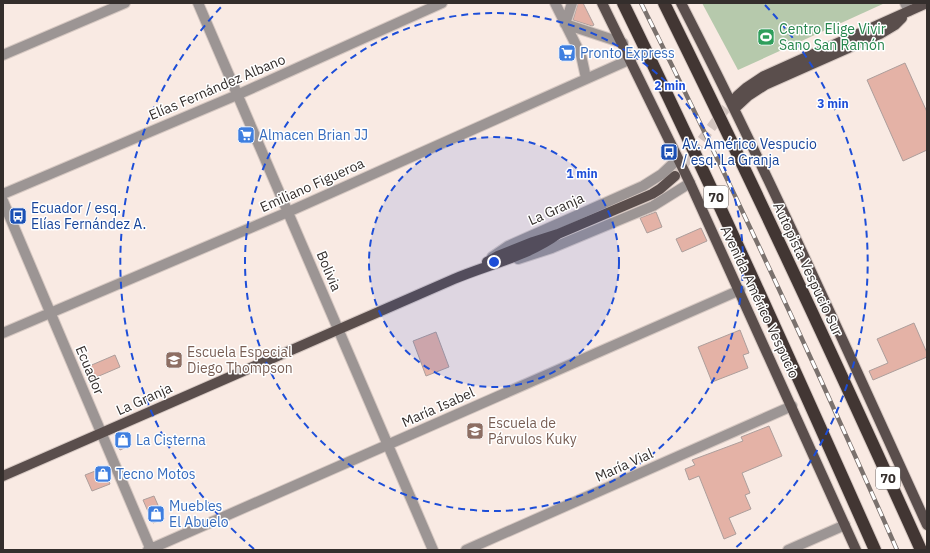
<svg xmlns="http://www.w3.org/2000/svg" width="930" height="553" font-family="'IBM Plex Sans',sans-serif">
<style>
.green{fill:#b6c9ac}
.building{fill:#e4b2a6;stroke:#ad9e9b}
.lines{fill:none;stroke-linecap:round;stroke-linejoin:round}
.major-tunnel{stroke:#d2c4be;stroke-width:10;stroke-dasharray:10 5;stroke-linecap:butt}
.minor-casing{stroke:#d6c8c2;stroke-width:12}
.major-casing{stroke:#d6c8c2;stroke-width:12}
.highway-casing{stroke:#d6c8c2;stroke-width:14}
.minor{stroke:#9c9594;stroke-width:10}
.major{stroke:#5a4e4c;stroke-width:10}
.highway{stroke:#423633;stroke-width:12}
.rail-casing{stroke:#7a716d;stroke-width:4.5}
.rail{stroke:#fff;stroke-width:3;stroke-dasharray:9;stroke-linecap:butt}
.ring{fill:none;stroke:#1d4ed8;stroke-width:2;stroke-dasharray:7 5}
.labels{text-anchor:middle;stroke-width:3;stroke-linejoin:round;paint-order:stroke}
.shield{fill:#fff;stroke:#716d6b;stroke-width:1}
.shield-label{font-size:13px;font-weight:bold;fill:#342e2c}
.leisure-label{font-size:14px;fill:#27864d;stroke:#fff;text-anchor:start}
.shop-label{font-size:14px;fill:#366cbe;stroke:#fff;text-anchor:start}
.street-label{font-size:14px;fill:#342e2c;stroke:#fff}
.transit-label{font-size:14px;fill:#164399;stroke:#fff;text-anchor:start}
.education-label{font-size:14px;fill:#785e54;stroke:#fff;text-anchor:start}
.centre{fill:#1d4ed8;stroke:#fff;stroke-width:2}
.ring-label{font-size:12px;text-anchor:middle;font-weight:bold;fill:#1d4ed8;stroke:#fff;stroke-width:3;stroke-linejoin:round;paint-order:stroke}
</style>
<rect width="100%" height="100%" fill="#f9eae3"/>
<path class="green" d="M702,3h183l-147,67z"/>
<path class="building" d="M578,3h5l11,22 -2,1 -19,-6z
M905,63l22,49v38l-24,11 -36,-81z
M656,212l6,15 -15,6 -7,-15z
M701,228l6,13 -25,11 -6,-13z
M914,323l13,30v4l-54,23 -4,-9 19,-8 -11,-24z
M740,330l9,23 -6,2 5,13 -36,14 -14,-35z
M436,332l13,35 -23,9 -13,-35z
M115,355l5,12 -28,12 -5,-12z
M769,426l13,30 -40,17 8,20 -5,2 6,14 -22,9 7,16 -12,5 -25,-63 -10,4 -4,-11 10,-4 -3,-5 51,-19 -2,-4z
M125,434l6,11 -11,5 -4,-8 2,-5z
M103,468l7,16 -18,7 -7,-16z
M154,496l10,23 -11,4 -10,-23z"/>
<g class="lines">
<path class="major-tunnel" d="M675,176l47,-63 13,-16"/>
<defs>
<path id="minor" d="M198,3l235,547
M555,3l26,52 5,23
M572,3l-7,21 58,19
M905,3l4,8
M3,55l122,-52
M3,194l234,-99 205,-92
M3,201l148,349
M492,257l16,-11 135,-60 19,-12 16,-15
M518,259l34,-11 101,-42 37,-23
M3,333l285,-121 343,-153
M148,550l592,-260
M466,550l326,-144
M788,550l57,-25"/>
<path id="major" d="M602,3l88,180 166,367
M681,3c88,171 166,347 246,522
M737,96l9,-8 18,-12 163,-73
M734,109l14,-13 17,-11 115,-51 15,-9 7,-7
M487,262l11,-6 35,-14 25,-8 94,-40 8,-5 15,-13
M3,476l451,-197c35,-15 72,-22 104,-45"/>
<path id="highway" d="M623,3c88,180 170,363 252,547
M664,3c89,180 174,363 257,547"/>
</defs>
<use href="#minor" class="minor-casing"/>
<use href="#major" class="major-casing"/>
<use href="#highway" class="highway-casing"/>
<use href="#minor" class="minor"/>
<use href="#major" class="major"/>
<use href="#highway" class="highway"/>
<defs>
<path id="rail" d="M641,3c90,180 175,363 256,547"/>
</defs>
<use href="#rail" class="rail-casing"/>
<use href="#rail" class="rail"/>
</g>
<circle cx="494" cy="262" r="125" fill="#1d4ed8" fill-opacity=".12"/>
<g class="ring">
<circle cx="494" cy="262" r="125"/>
<circle cx="494" cy="262" r="249"/>
<path d="M254 549A374 374 0 0 1 223 5M765 5A374 374 0 0 1 734 549"/>
</g>
<defs>
<symbol id="stadium-square" viewBox="-11 -11 22 22"><rect x="-9" y="-9" width="18" height="18" rx="4" fill="#2e9e5b" stroke="#fff"/><path d="M0-5a6.5 5 0 1 0 0 10a6.5 5 0 1 0 0-10ZM-3.5-1.8h7v3.6h-7Z" fill="#fff"/></symbol>
<symbol id="supermarket-square" viewBox="-11 -11 22 22"><rect x="-9" y="-9" width="18" height="18" rx="4" fill="#3f7fe0" stroke="#fff"/><path d="M-6-5.5h2.5l.6 2H6L4.5 2H-2.5L-4.4-4H-6ZM-1.5 3.2a1.3 1.3 0 1 0 .1 0ZM3 3.2a1.3 1.3 0 1 0 .1 0Z" fill="#fff"/></symbol>
<symbol id="bus-square" viewBox="-11 -11 22 22"><rect x="-9" y="-9" width="18" height="18" rx="4" fill="#1a4fb4" stroke="#fff"/><path d="M-5-6H5V4H4V6H2V4H-2V6H-4V4H-5ZM-3.5-4V0h7V-4ZM-3.5 1.2v1.5H-2V1.2ZM2 1.2v1.5H3.5V1.2Z" fill="#fff"/></symbol>
<symbol id="school-square" viewBox="-11 -11 22 22"><rect x="-9" y="-9" width="18" height="18" rx="4" fill="#8d6e63" stroke="#fff"/><path d="M0-5L7-2L0 1L-7-2ZM-4 1L0 2.5L4 1V4Q0 6-4 4Z" fill="#fff"/></symbol>
<symbol id="shop-square" viewBox="-11 -11 22 22"><rect x="-9" y="-9" width="18" height="18" rx="4" fill="#3f7fe0" stroke="#fff"/><path d="M-5-2.5h2.3a2.7 3.5 0 0 1 5.4 0H5L5.5 6h-11ZM-1.5-2.5h3a1.5 2.3 0 0 0-3 0Z" fill="#fff"/></symbol>
</defs>
<g fill-rule="evenodd">
<use href="#stadium-square" x="756" y="27" width="20" height="20"/>
<use href="#supermarket-square" x="557" y="43" width="20" height="20"/>
<use href="#supermarket-square" x="236" y="125" width="20" height="20"/>
<use href="#bus-square" x="659" y="142" width="20" height="20"/>
<use href="#bus-square" x="8" y="206" width="20" height="20"/>
<use href="#school-square" x="164" y="350" width="20" height="20"/>
<use href="#school-square" x="465" y="421" width="20" height="20"/>
<use href="#shop-square" x="113" y="430" width="20" height="20"/>
<use href="#shop-square" x="93" y="464" width="20" height="20"/>
<use href="#shop-square" x="146" y="504" width="20" height="20"/>
</g>
<g class="labels">
<g class="shield">
<rect x="704" y="186" width="24" height="22" rx="3"/>
<rect x="876" y="467" width="24" height="22" rx="3"/>
</g>
<g class="shield-label">
<text x="716" y="202">70</text>
<text x="888" y="483">70</text>
</g>
<g class="leisure-label">
<text x="779" y="34">Centro Elige Vivir<tspan x="779" dy="16">Sano San Ramón</tspan></text>
</g>
<g class="shop-label">
<text x="580" y="58">Pronto Express</text>
<text x="259" y="140">Almacen Brian JJ</text>
<text x="136" y="445">La Cisterna</text>
<text x="116" y="479">Tecno Motos</text>
<text x="169" y="511">Muebles<tspan x="169" dy="16">El Abuelo</tspan></text>
</g>
<g class="street-label">
<text transform="translate(217 87) rotate(-23)" y="5">Elías Fernández Albano</text>
<text transform="translate(312 185) rotate(-24)" y="5">Emiliano Figueroa</text>
<text transform="translate(556 209) rotate(-24)" y="5">La Granja</text>
<text transform="translate(808 269) rotate(65)" y="5">Autopista Vespucio Sur</text>
<text transform="translate(329 271) rotate(67)" y="5">Bolivia</text>
<text transform="translate(760 302) rotate(65)" y="5">Avenida Américo Vespucio</text>
<text transform="translate(90 370) rotate(67)" y="5">Ecuador</text>
<text transform="translate(144 399) rotate(-24)" y="5">La Granja</text>
<text transform="translate(438 407) rotate(-24)" y="5">María Isabel</text>
<text transform="translate(624 465) rotate(-24)" y="5">María Vial</text>
</g>
<g class="transit-label">
<text x="682" y="149">Av. Américo Vespucio<tspan x="682" dy="16">/ esq. La Granja</tspan></text>
<text x="31" y="213">Ecuador / esq.<tspan x="31" dy="16">Elías Fernández A.</tspan></text>
</g>
<g class="education-label">
<text x="187" y="357">Escuela Especial<tspan x="187" dy="16">Diego Thompson</tspan></text>
<text x="488" y="428">Escuela de<tspan x="488" dy="16">Párvulos Kuky</tspan></text>
</g>
</g>
<circle cx="494" cy="262" r="6" class="centre"/>
<g class="ring-label">
<text x="670" y="90">2 min</text>
<text x="833" y="108">3 min</text>
<text x="582" y="178">1 min</text>
</g>
<rect width="930" height="553" fill="none" stroke="#342e2c" stroke-width="8"/>
</svg>
